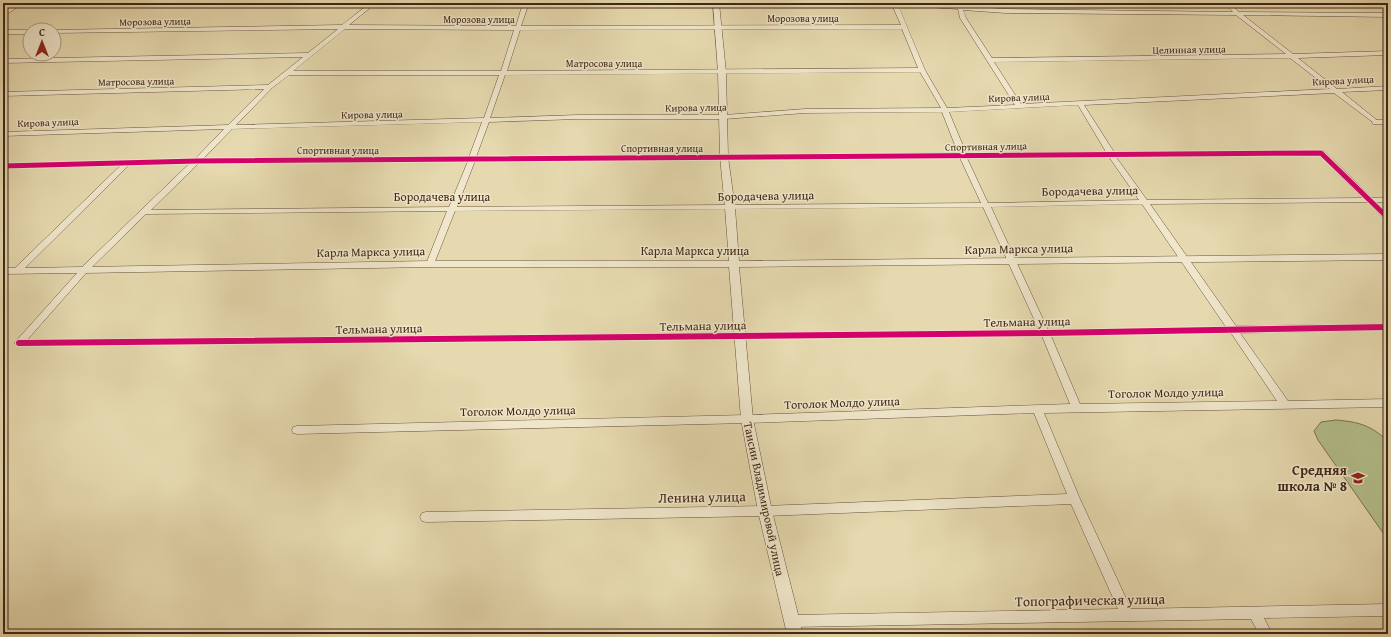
<svg xmlns="http://www.w3.org/2000/svg" width="1391" height="637" font-family="'Gentium Book Plus',serif">
<style>
.green{fill:#b3bf8c;stroke:#7a7250}
.lines{fill:none;stroke-linecap:round;stroke-linejoin:round}
.minor-casing{stroke:#6a533c;stroke-width:1}
.tertiary-casing{stroke:#6a533c;stroke-width:1}
.minor{fill:#efe6cb;fill-rule:evenodd}
.tertiary{fill:#efe6cb;fill-rule:evenodd}
.cycleway-far1-casing{stroke:#efe6cb;stroke-width:7}
.cycleway-casing{stroke:#efe6cb;stroke-width:8}
.cycleway-far1{stroke:#d6006c;stroke-width:5}
.cycleway{stroke:#d6006c;stroke-width:6}
.labels{text-anchor:middle;stroke-width:3;stroke-linejoin:round;paint-order:stroke}
.far-street-label{font-size:10px;fill:#402615;stroke:#efe6cb}
.street-label{font-size:12px;fill:#402615;stroke:#efe6cb}
.near-poi-label{font-size:14px;font-weight:bold;fill:#402615;stroke:#efe6cb;text-anchor:end}
.near-street-label{font-size:14px;fill:#402615;stroke:#efe6cb}
</style>
<rect width="100%" height="100%" fill="#e6d9af"/>
<filter id="stains"><feTurbulence type="fractalNoise" baseFrequency=".005" numOctaves="4"/><feColorMatrix values="0 0 0 0 .2 0 0 0 0 .09 0 0 0 0 .02 0 0 0 .5 -.17"/></filter>
<radialGradient id="worn" r=".72"><stop offset=".6" stop-color="#630" stop-opacity="0"/><stop offset="1" stop-color="#630" stop-opacity=".3"/></radialGradient>
<path class="green" d="M1336,420c23,2 34,5 52,21v99l-70,-100 -4,-9 7,-9z"/>
<g class="lines">
<defs>
<path id="minor" d="M17,3h6l-20,14v-5z
M370,3h6l-27,22 167,1 7,-23h6l-8,23 380,-1 -9,-20 -8,-2h27l95,6 227,3 -9,-9h6l9,9 149,1v4l-145,-2 50,39 95,-3v4l-90,3 39,31 51,-3v4l-46,2 36,29v2h-4l-40,-30 -250,12 30,47 207,-1h3l48,47h16v4h-12l12,12v6h-3l-17,-18 -218,2 86,122 152,-2v6l-148,3 48,68 100,-2v8l-344,6 36,86 51,110 257,-5v12l-124,2 8,16h-13l-8,-15 -459,8 -4,-2 -2,-4 2,-4 4,-2 326,-6 -47,-105 -306,12 -339,6 -4,-1 -2,-4 2,-4 4,-1 339,-6 302,-12 -33,-81 -287,10 -450,11 -4,-1 -1,-3 1,-3 4,-1 450,-11 323,-11 -28,-68 -1026,9 -2,-2 2,-2 61,-68 -74,1v-6h12l106,-103 -118,3v-4l192,-5 29,-30 -221,7v-4l225,-7 36,-36 -261,7v-4l265,-7 35,-28 -300,6v-4l305,-6 30,-24 -284,4v-3h-2l290,-5zM898,5l60,4 2,9 55,87 -68,3 -22,-38zM963,10l43,3 230,2 50,39 -294,4 -26,-40zM345,29l169,1 -13,41h-208zM902,29l16,39 -411,3 13,-41zM1290,58l40,31 -309,15 -27,-42zM920,72l21,36 -136,1 -81,6h-146l-88,3 15,-43zM289,75h210l-15,43 -248,7 36,-37zM1078,105l28,47 -140,1 -17,-41zM942,112l16,41 -482,4 13,-35 89,-3h146l81,-6zM482,122l-13,35 -266,2 29,-30zM1319,155l44,43 -216,2 -31,-43zM1109,157l30,43 -151,3 -21,-45zM960,158l21,45 -524,4 18,-46zM468,161l-19,46 -298,3 48,-47zM190,163l-108,104 -57,1 104,-103zM1142,204l84,123 -178,3 -57,-123zM983,207l56,123 -1012,10 60,-68 59,-58 301,-3 -21,53 4,3 4,-3 21,-53zM1231,333l46,68 -197,3 -29,-68z
M3,30h27v4h-27z"/>
<path id="tertiary" d="M713,3h6l7,69 2,85 7,51 4,53 649,-7v6l-649,7 14,152 19,92 31,123h-16l-29,-123 -17,-92 -12,-152h-299l-346,6 -5,-3 5,-3 346,-6h299l-4,-53 -5,-51 -2,-85z
M1373,120h15v4h-15l-1,-2z"/>
</defs>
<use href="#minor" class="minor-casing"/>
<use href="#tertiary" class="tertiary-casing"/>
<use href="#minor" class="minor"/>
<use href="#tertiary" class="tertiary"/>
<defs>
<path id="cycleway-far1" d="M3,166l194,-5 1124,-8 67,65"/>
<path id="cycleway" d="M19,343l1026,-10 343,-6"/>
</defs>
<use href="#cycleway-far1" class="cycleway-far1-casing"/>
<use href="#cycleway" class="cycleway-casing"/>
<use href="#cycleway-far1" class="cycleway-far1"/>
<use href="#cycleway" class="cycleway"/>
</g>
<defs>
<symbol id="school-bare" viewBox="-9 -9 18 18"><path d="M0-5L7-2L0 1L-7-2ZM-4 1L0 2.5L4 1V4Q0 6-4 4Z" fill="#8f2418" stroke="#efe6cb" stroke-width="2.5" paint-order="stroke"/></symbol>
</defs>
<g fill-rule="evenodd">
<use href="#school-bare" x="1348" y="468" width="20" height="20"/>
</g>
<g class="labels">
<g class="far-street-label">
<text x="803" y="22">Морозова улица</text>
<text x="479" y="23">Морозова улица</text>
<text transform="translate(155 21) rotate(-1)" y="4">Морозова улица</text>
<text transform="translate(1189 49) rotate(-1)" y="4">Целинная улица</text>
<text x="604" y="67">Матросова улица</text>
<text transform="translate(1343 80) rotate(-3)" y="4">Кирова улица</text>
<text transform="translate(136 81) rotate(-1)" y="4">Матросова улица</text>
<text transform="translate(1019 97) rotate(-2)" y="4">Кирова улица</text>
<text transform="translate(696 107) rotate(-1)" y="4">Кирова улица</text>
<text transform="translate(372 114) rotate(-1)" y="4">Кирова улица</text>
<text transform="translate(48 122) rotate(-2)" y="4">Кирова улица</text>
<text transform="translate(986 146) rotate(-1)" y="4">Спортивная улица</text>
<text x="662" y="152">Спортивная улица</text>
<text x="338" y="154">Спортивная улица</text>
</g>
<g class="street-label">
<text transform="translate(1090 191) rotate(-1)" y="4">Бородачева улица</text>
<text transform="translate(766 196) rotate(-1)" y="4">Бородачева улица</text>
<text x="442" y="201">Бородачева улица</text>
<text transform="translate(1019 249) rotate(-1)" y="4">Карла Маркса улица</text>
<text x="695" y="255">Карла Маркса улица</text>
<text transform="translate(371 252) rotate(-1)" y="4">Карла Маркса улица</text>
<text transform="translate(1027 322) rotate(-1)" y="4">Тельмана улица</text>
<text transform="translate(703 326) rotate(-1)" y="4">Тельмана улица</text>
<text transform="translate(379 329) rotate(-1)" y="4">Тельмана улица</text>
<text transform="translate(1166 393) rotate(-1)" y="4">Тоголок Молдо улица</text>
<text transform="translate(842 403) rotate(-2)" y="4">Тоголок Молдо улица</text>
<text transform="translate(518 411) rotate(-1)" y="4">Тоголок Молдо улица</text>
<text transform="translate(764 499) rotate(78)" y="4">Таисии Владимировой улица</text>
</g>
<g class="near-poi-label">
<text x="1347" y="475">Средняя<tspan x="1347" dy="16">школа № 8</tspan></text>
</g>
<g class="near-street-label">
<text transform="translate(702 497) rotate(-1)" y="5">Ленина улица</text>
<text transform="translate(1090 600) rotate(-1)" y="5">Топографическая улица</text>
</g>
</g>
<rect width="1391" height="637" fill="none" stroke="#e6d9af" stroke-width="16"/>
<rect x="4" y="4" width="1383" height="629" fill="none" stroke="#402615" stroke-width="2"/>
<rect x="8" y="8" width="1375" height="621" fill="none" stroke="#402615"/>
<g transform="translate(42 42)"><circle r="19" fill="#efe6cb" stroke="#a99982"/>
<path d="M0-3L7 15L0 10L-7 15Z" fill="#8f2418"/>
<text y="-6" font-size="11" font-weight="bold" text-anchor="middle" fill="#402615">С</text>
</g>
<rect width="100%" height="100%" filter="url(#stains)"/>
<rect width="100%" height="100%" fill="url(#worn)"/>
</svg>
